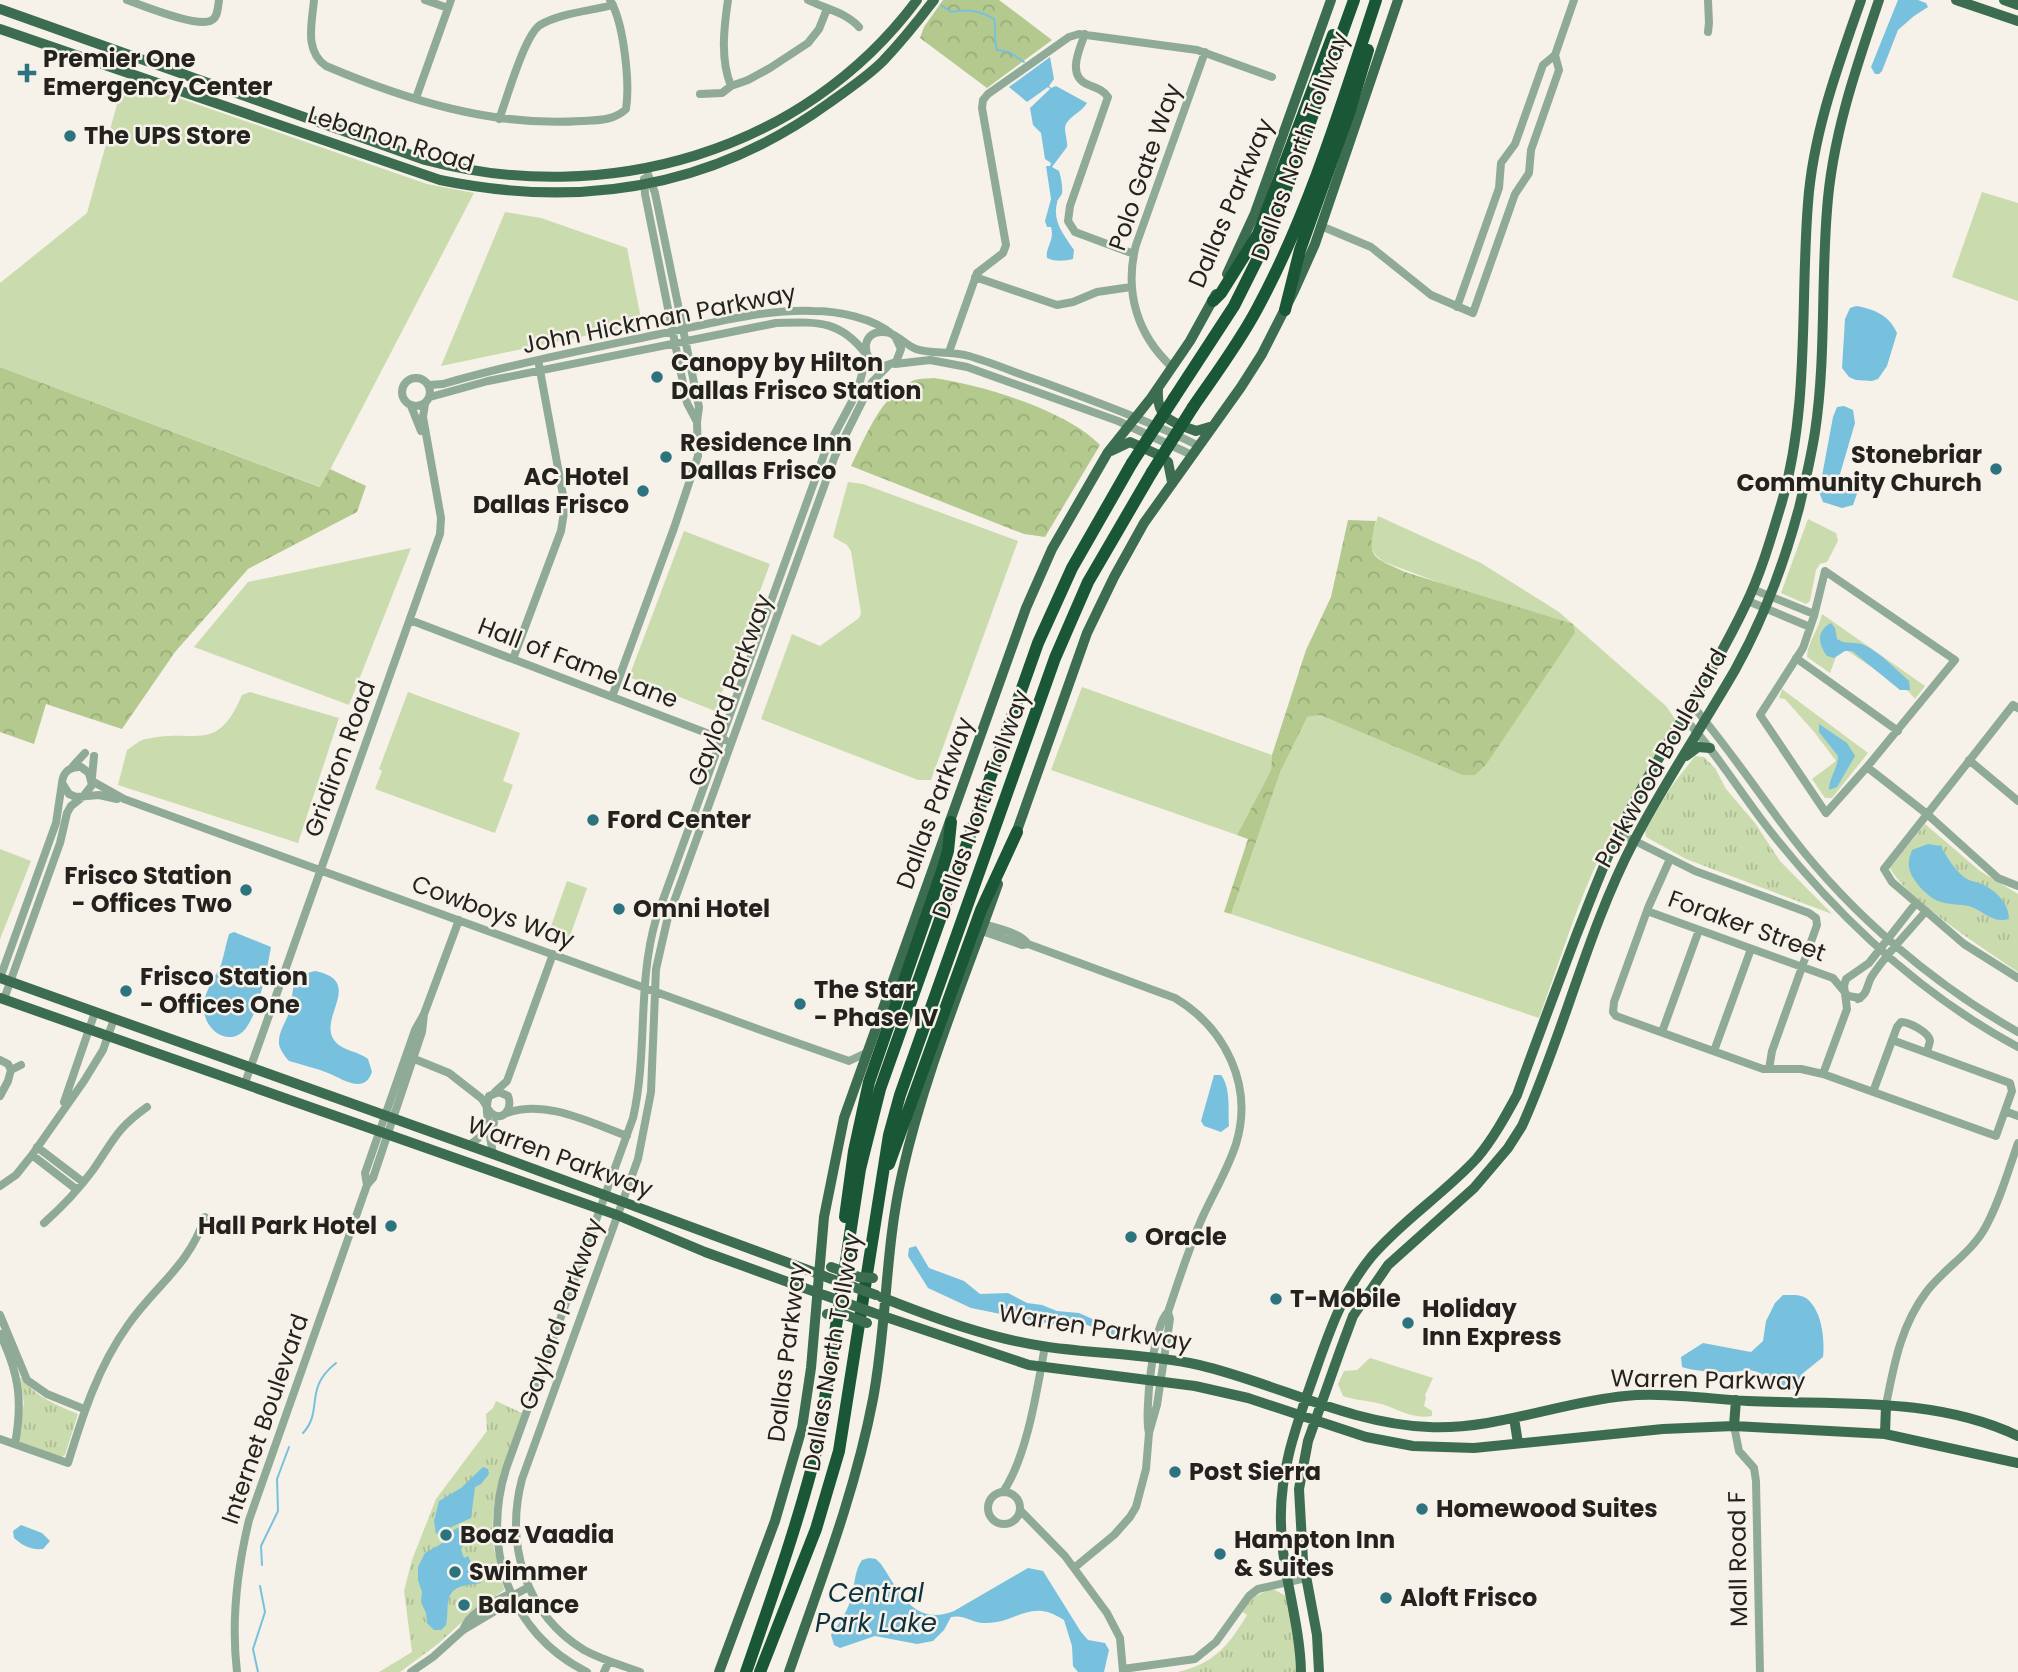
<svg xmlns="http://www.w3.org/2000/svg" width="2018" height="1672" font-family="Poppins,sans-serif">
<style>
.grass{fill:#cadbad}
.forest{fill:url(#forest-crowns)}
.park{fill:url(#park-tufts)}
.water{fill:#77c1de}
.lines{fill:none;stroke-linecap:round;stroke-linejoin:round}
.stream{stroke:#77c1de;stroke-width:2}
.minor{stroke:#90aa98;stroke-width:8}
.major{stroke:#3c6d50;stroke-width:10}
.highway{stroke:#195736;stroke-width:12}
.major-bridge{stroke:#3c6d50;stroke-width:10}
.highway-bridge{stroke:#195736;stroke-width:12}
.poi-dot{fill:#2c737f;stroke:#f6f1e9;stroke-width:2.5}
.labels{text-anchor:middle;stroke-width:5;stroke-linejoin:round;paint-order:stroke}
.poi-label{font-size:24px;font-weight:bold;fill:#24221f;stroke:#f6f1e9;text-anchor:start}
.street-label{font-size:24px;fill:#24221f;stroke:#f6f1e9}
.water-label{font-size:26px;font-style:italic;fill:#0e313e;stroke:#f6f1e9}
</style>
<defs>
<pattern id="forest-crowns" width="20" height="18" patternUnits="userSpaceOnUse" patternTransform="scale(1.75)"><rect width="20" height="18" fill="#b3c98d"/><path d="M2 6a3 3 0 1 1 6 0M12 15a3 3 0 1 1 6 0" fill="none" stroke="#9aac79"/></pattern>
<pattern id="park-tufts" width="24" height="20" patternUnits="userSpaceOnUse" patternTransform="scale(1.75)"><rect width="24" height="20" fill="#cadbad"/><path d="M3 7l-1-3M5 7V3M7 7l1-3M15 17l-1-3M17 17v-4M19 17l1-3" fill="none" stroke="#adbc94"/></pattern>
</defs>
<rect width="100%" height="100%" fill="#f6f1e9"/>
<path class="grass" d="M124,79l303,105 47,9 -153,294 -321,-120v-84l87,-70z
M1982,192l36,11v98l-66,-24z
M505,212l36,6 86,30 15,76 -201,42z
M848,482l15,2 155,57 -87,239h-13l-157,-61 31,-85 28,12 39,-28 2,-5 -10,-62 -4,-6 -14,-8z
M1378,516l103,47 78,49 107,94 9,13 -1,8c-26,39 -50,79 -70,121 -27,54 -44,113 -65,170l-308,-104 50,-144 18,-41 8,-12 13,-2 142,60h13l11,-10 89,-132 -191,-71c-21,-14 -12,-24 -6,-46z
M1808,519l28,14 2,8 -11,21 -7,2 -4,6 -6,31 -4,3 -25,-11z
M684,531l86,33 -55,147 -86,-34z
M411,548l-62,157 -155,-58 54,-65z
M1822,614l103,72 -10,13 -6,-7 -69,-46 -10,27 -23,-16c0,-14 12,-28 15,-43z
M1082,687l190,68 -1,15 -34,65 -186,-65z
M1782,689l86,64 -36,45h-7l-13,-19 24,-18 -21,-28 -30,-34 -6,-1z
M250,692l89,26 -41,125 -180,-58 9,-35c6,-4 13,-10 19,-11 50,-12 70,17 96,-44z
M408,692l112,41 -17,48 10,4 -18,48 -120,-44 7,-18 -3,-2z
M0,849l31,12 -31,78z
M567,881l20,7 -18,51 -20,-7z
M1370,1358l63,20 -8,17 1,2 -2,9 8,5v5c-21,4 -36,-9 -55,-13 -12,-3 -23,-3 -34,-7l-5,-12 6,-13 13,-1z"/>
<path class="forest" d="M943,0h56l53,40 -65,48 -67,-50 4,-11z
M0,367l320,120 10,-18 36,17 -9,26 -109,57 -73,83 -53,77 -76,-25 -12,40 -34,-12z
M934,378c48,7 132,32 166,67l-55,92 -21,-3 -173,-68c15,-30 29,-69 61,-85 6,-3 15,-2 22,-3z
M1348,520l28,1c-10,37 -4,36 29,51l168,52 2,9 -89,132 -11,10h-13l-142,-60 -13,2 -26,53 -50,144 -7,-2 24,-73 -11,-4 34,-65 1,-15 34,-105 25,-53z"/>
<path class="park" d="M1695,756l9,1 11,11 11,21 29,34 25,38 52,53 -146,-55 -40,-22 -1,-6 26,-44z
M1925,824l55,47 38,23v78c-33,-23 -110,-71 -128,-104z
M20,1378h2c17,21 31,25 56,36l-13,41 -6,3 -38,-14 -3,-5 6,-36z
M496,1401l26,12c-14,41 -33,83 -29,129 2,16 9,32 11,48l-31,22 -34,31 -39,29h-21l33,-20 -8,-61 8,-31 24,-61 51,-68 -1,-17 7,-6z
M1273,1589l13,7 8,38 2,38h-118c37,-9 50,-26 69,-57l-7,-5c9,-11 20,-17 33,-21z"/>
<path class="water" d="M1898,0h20l8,3 2,4 -14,9 -16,14 -16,41 -3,3h-4l-4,-7z
M1050,57l4,22 -5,7 2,2 5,-2 31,17c-5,9 -16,12 -21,21 -3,6 2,16 1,23l-15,20 7,4c2,6 4,17 3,22 -1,4 -5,6 -5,10 -5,19 8,33 17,47l-1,9c-9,2 -17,3 -26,-1 -2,-11 8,-17 4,-31h-4l-2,-6 6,-22 -5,-33h4l1,-3 -6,-4 -4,-26 -8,-8 -3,-17 20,-19 -2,-2 -21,15 -18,-15z
M1856,306c18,3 33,9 41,27l-10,33 -9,13 -6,2 -16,-1 -7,-3 -7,-9 3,-49 5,-11z
M1844,406l9,4 2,13 -15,51 16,12 2,5 -5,14 -11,3 -19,-6 -4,-10 14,-75 4,-10z
M1831,623l4,5 2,11c8,6 18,2 27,6 16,7 31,24 45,36l1,9h-10l-48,-39h-7l-11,7 -7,-2c-9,-12 -11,-25 4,-33z
M1819,724l28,19 8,13 -18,31 -8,3c0,-12 9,-22 9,-34l-19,-24z
M1928,844l13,2c4,9 15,25 23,31 5,4 9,4 15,6 16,6 30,20 30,36 -16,5 -25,-8 -40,-13 -9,-2 -19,-1 -28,-4 -12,-3 -31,-23 -32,-35 -1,-6 1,-11 3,-17z
M234,932l37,15c-4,22 -11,59 -23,78 -15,26 -47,6 -44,-21 1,-14 11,-26 17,-39 3,-10 5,-21 8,-31z
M315,971c50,10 3,46 19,69 8,11 24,11 34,19l4,13c-8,23 -29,7 -44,1 -12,-5 -26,-8 -39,-12 -4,-5 -11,-13 -10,-20 0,-11 9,-22 11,-32 5,-20 -2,-32 25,-38z
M1214,1075h7c10,13 7,35 8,51l-8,6 -17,-6 -3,-5z
M916,1246l13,22 35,13 16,13 28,-1 19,10 15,2 15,6 22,2 27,12 13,2 8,9 -9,2 -33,-14 -19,3 -95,-19 -43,-20 -20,-32 1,-8z
M1783,1295c8,0 17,-1 23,3 16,12 19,41 17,59l-21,17 -7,14 -10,4c-14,-6 -17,-18 -31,-21 -7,-2 -15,1 -22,1 -16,0 -34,0 -50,-5l-1,-10 22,-14 48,9 12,-11 3,-20 9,-18z
M483,1467l5,2 1,5 -8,10 -6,3 -4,31 -35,16 -2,-13 5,-20 22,-13z
M21,1525l21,8 8,8 -7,8c-12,1 -20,-3 -29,-11l-1,-7z
M464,1525v3l-6,1 8,9 -5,12 3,8 4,-2 13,27c-7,2 -12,1 -18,3 -21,5 -13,25 -17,39l-5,5h-7l-7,-7 -1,-10 -5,-11 1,-10 -4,-12v-13l7,-14 23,-13 2,-4 -3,-3z
M869,1558l7,1 5,5c18,27 33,63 73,47l74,-43 15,3 38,61 7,8 17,3 4,7 -5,22h-26l-5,-6 -1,-20 -8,-26c-35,-23 -46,4 -80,3 -12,0 -20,-9 -33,-6l-7,13 -11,11 -16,3 -42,-8 -35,12 -6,-3 -3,-10c8,-11 16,-23 20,-36 4,-13 3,-28 11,-39z"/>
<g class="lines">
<path class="stream" d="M941,5l10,7c17,-3 28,-2 43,7 3,11 -1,20 3,31l12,2 15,10
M303,1433c21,-23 0,-44 33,-70
M262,1565l-1,-19 17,-35 -1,-32 12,-32
M258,1672l-5,-23 12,-37 -5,-26"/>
<path class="minor" d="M127,0c15,5 72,29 85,20 6,-3 6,-14 7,-20
M314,0c-2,23 -10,51 12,66 80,34 167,61 255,55 16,-1 33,0 45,-12 4,-26 -2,-86 -16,-109
M425,0l23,8
M728,0c-4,27 -8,59 3,86
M808,0c18,9 37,12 51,27
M1708,32l1,-9 -1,-23
M1085,34c-6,16 -19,43 4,51 8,3 14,5 19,12l-38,109 -2,15 7,11 59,22
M700,94l22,-1 9,-7 17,-6 22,-12 38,-25 11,-14 8,-20
M416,98l35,-98
M499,119c8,-20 25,-83 41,-94 20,-12 50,-14 73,-20
M644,179l1,15 42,209 10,19
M1321,226l50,21 60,48 42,18 42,-119 14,-21 2,-23 28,-80 -4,-15
M975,277l82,28 16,-3 24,-10 34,-5
M1457,307l42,-119 2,-25 14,-19 28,-79 12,-10 19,-55
M895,336l6,13 -5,13 -15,5c-20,-6 -21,-36 2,-35 13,0 22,13 33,17 13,5 36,2 53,7 24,7 47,17 71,25 54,20 107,39 159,65
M949,352l28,-79 26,-20 3,-8 -24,-137 1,-8 5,-6 81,-57 10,-3 118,16 75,27
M895,364l35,-4 37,7 151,54 74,34
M1172,367c-35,-32 -48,-76 -36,-122l69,-193
M402 392a14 14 0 1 1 28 0a14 14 0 1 1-28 0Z
M429,385l14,-1c69,-20 141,-34 212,-49 51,-10 105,-26 158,-24 25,0 61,7 80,24
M430,397l58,-16 288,-58c40,-1 63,-4 90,31
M411,406l10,25
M1825,571l130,89 -88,107 -41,46 -66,-98 43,-67 11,-32z
M1752,589l62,25
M1748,601l62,26
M410,620l315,120
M1796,658l102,73
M513,659l48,-128 4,-25 -26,-141
M612,697l62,-169 24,-72 -1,-34 2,-15 -44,-214 -9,-24
M1692,705c36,42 67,89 100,132 60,78 141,147 226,195
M2018,708l-5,-3 -129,164 8,13 72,62 54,34
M1684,718c33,35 57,76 87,114 68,86 150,163 247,215
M1969,760l49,41
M73,766l12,-13
M1867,767l60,47 71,64 20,8
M92,777l2,-21
M92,781l32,18 645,234 80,28 19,-9
M85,794l7,-9 -3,-12 -8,-6c-11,-1 -18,5 -19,16l7,11 7,3 23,-2 18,4
M1619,833l76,38 114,42 7,5 1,7 -45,126 -3,18
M1670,859l-22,49 -34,94 -1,10 3,4 147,53h38l22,5 173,62 16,-45 -2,-8 -118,-43
M1647,911l186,67 15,18 12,2
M984,924c14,5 35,8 44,20
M982,931l40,14 6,-1 147,54c50,30 79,87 61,146 -8,25 -22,48 -33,72 -14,31 -24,64 -35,96 -15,13 -24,102 -19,121
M0,978l56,-155 6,-40
M4,999l56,-156 7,-30 4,-7 14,-11
M1858,999c11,-6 8,-14 14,-23 15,-23 36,-44 54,-65
M1662,1032l37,-102
M1714,1051l37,-102
M412,1058l37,15 32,25c4,4 6,11 10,15 12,10 22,-5 17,-17l-9,-4 -10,4c-9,22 13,28 -20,49
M0,1060l8,4 3,6 -3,11 -8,15
M11,1070l10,-5
M1823,1074l24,-65 -3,-23 2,-7 23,-16 47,-60
M245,1083l195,-549 1,-16 -18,-101 2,-13
M495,1092l12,-11 46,-127
M1873,1092l24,-65 4,-5c8,0 28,10 29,19 0,1 -3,10 -3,11
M64,1102l31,-90
M2005,1111l13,5
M507,1113c39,-14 84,10 120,23
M37,1147l46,35
M493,1154l-3,-17 4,-14
M32,1155l44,34
M367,1185l-2,-12 15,-43 35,-100 9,-16 35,-94
M0,1186l16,-11 16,-20 52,-74 19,-31 11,-31
M44,1223c18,-16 35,-34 49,-53 21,-30 23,-41 54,-63
M0,1315l27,65 20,14 37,15
M0,1334c19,40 23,66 15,110
M1886,1405c8,-41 15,-80 41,-114 18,-23 44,-38 58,-63 15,-27 23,-57 33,-85
M1734,1426l5,25 15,17 2,13 4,191
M0,1439l68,24c15,-49 30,-96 60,-138 28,-40 61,-59 77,-108
M1003,1492c24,-35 34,-102 42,-146
M988 1508a16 16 0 1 1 32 0a16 16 0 1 1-32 0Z
M1020,1510l45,46 42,57 13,25 3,34
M1074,1568l40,-33 16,-18 6,-10 10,-38 3,-36 8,-28 13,-86 -2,-7
M463,1630c7,-18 27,-26 44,-35l5,1
M1123,1669l72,-10 21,-17 33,-46 9,-7 48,-11
M237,1672c-6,-51 0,-102 12,-152l118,-335 6,-7 3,-9 46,-137 2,-18
M411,1672l22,-15 30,-27 47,-28 2,-6 17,-9
M587,1672c-78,-38 -107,-126 -80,-206l126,-348c15,-66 4,-134 23,-199l169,-467 32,-60 10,-36
M604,1672l5,-11
M640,1672c-19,-7 -38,-12 -56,-22 -59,-36 -79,-106 -62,-171l116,-320 13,-67 5,-123 11,-48 168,-465 37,-74 15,-15"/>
<path class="major" d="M1956,0l62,21
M2004,0l14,5
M0,9l425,151c180,48 378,-7 492,-160
M0,29l440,151c140,29 272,8 389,-77 18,-13 38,-26 54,-42 18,-19 35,-40 51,-61
M1227,274l28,-61 76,-213
M1158,390c-2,29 14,32 38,41l17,-5
M1111,451l19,-9 31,14 7,6 4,20
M1686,756l12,-9 12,1
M1014,839l73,-206 27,-56 30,-54 97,-136 21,-33 32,-63 21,-47 83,-244
M0,978l493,176 331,122
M0,998l617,217 88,37 116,42
M881,1297c53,21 110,42 167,50 50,7 101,7 151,18 77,18 150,59 230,62 67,3 131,-25 196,-31 36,-4 85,3 123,5 89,4 187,-5 270,35
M877,1314l152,51 166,21 53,12 118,39 47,9 61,2 189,-19 71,-3 151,8 133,29
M1514,1418l4,25
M1734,1426l2,-26
M1885,1434l1,-29
M719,1672l56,-151 27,-93 9,-60 13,-151 20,-99 182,-510 26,-59 56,-97 43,-54 39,-57 26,-47
M789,1672c31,-90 66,-179 84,-273 14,-74 12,-151 29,-225 22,-99 62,-194 96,-290
M1301,1672c-1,-50 -19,-98 -20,-148 -2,-53 16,-100 33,-149 15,-43 29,-84 58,-119 31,-36 73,-63 105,-98 16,-19 28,-41 40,-63 19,-53 39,-106 59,-159 15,-38 29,-76 47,-113 38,-75 87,-143 123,-219 15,-31 25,-66 35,-99 29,-98 19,-202 27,-302 5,-70 30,-137 53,-203
M1319,1672l-2,-37 -14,-75 -4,-71 9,-48 32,-90 13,-35 35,-51 86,-77 34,-40 14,-22c42,-93 65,-195 112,-285 31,-59 68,-114 101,-171 28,-50 49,-106 64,-162 6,-25 12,-51 16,-76 11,-73 6,-149 12,-222 5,-73 29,-142 52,-210"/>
<path class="highway" d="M1213,301l8,-8 37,-59 75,-199
M1285,310l15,-60 49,-137 19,-63
M1174,398l60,-92 36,-72 84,-234
M1193,407c22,-32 46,-64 64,-98 52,-96 85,-206 119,-309
M889,1164l92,-254 36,-78
M845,1217l9,-66 15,-69 72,-208 7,-23 3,-29
M746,1672c26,-75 53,-151 72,-228l42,-275 20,-80 158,-446 34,-75 60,-105
M760,1672l56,-143 23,-78 50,-316 11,-40 155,-437 33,-76 64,-110"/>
<path class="major-bridge" d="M831,1267l28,10 14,1
M826,1277l50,18
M824,1295l50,18
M827,1314l13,-1 27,10"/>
<path class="highway-bridge" d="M1132,463l42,-65
M1152,472l41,-65"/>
</g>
<g class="poi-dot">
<path d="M23.5 62.5h7v7h7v7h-7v7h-7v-7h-7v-7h7z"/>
<circle cx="70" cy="136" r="7"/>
<circle cx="657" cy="377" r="7"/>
<circle cx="666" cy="457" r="7"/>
<circle cx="1996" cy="469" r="7"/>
<circle cx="643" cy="491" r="7"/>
<circle cx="593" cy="820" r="7"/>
<circle cx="246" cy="890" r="7"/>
<circle cx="619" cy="909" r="7"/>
<circle cx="126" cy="991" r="7"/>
<circle cx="800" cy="1004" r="7"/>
<circle cx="391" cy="1226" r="7"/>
<circle cx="1131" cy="1237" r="7"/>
<circle cx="1276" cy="1299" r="7"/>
<circle cx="1408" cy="1323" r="7"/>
<circle cx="1175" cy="1472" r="7"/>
<circle cx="1422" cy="1509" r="7"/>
<circle cx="446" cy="1535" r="7"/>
<circle cx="1220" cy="1554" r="7"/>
<circle cx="455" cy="1572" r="7"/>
<circle cx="1386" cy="1598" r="7"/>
<circle cx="464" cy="1605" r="7"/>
</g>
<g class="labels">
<g class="poi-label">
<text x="43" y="67">Premier One<tspan x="43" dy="28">Emergency Center</tspan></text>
<text x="84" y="144">The UPS Store</text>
<text x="671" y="371">Canopy by Hilton<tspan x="671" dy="28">Dallas Frisco Station</tspan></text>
<text x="680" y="451">Residence Inn<tspan x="680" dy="28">Dallas Frisco</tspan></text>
<text x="1982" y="463" text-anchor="end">Stonebriar<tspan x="1982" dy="28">Community Church</tspan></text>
<text x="629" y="485" text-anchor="end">AC Hotel<tspan x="629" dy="28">Dallas Frisco</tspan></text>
<text x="607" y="828">Ford Center</text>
<text x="232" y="884" text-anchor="end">Frisco Station<tspan x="232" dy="28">- Offices Two</tspan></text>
<text x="633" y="917">Omni Hotel</text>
<text x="140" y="985">Frisco Station<tspan x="140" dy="28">- Offices One</tspan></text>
<text x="814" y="998">The Star<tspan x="814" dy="28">- Phase IV</tspan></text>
<text x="377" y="1234" text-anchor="end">Hall Park Hotel</text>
<text x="1145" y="1245">Oracle</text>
<text x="1290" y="1307">T-Mobile</text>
<text x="1422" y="1317">Holiday<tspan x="1422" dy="28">Inn Express</tspan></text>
<text x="1189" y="1480">Post Sierra</text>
<text x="1436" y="1517">Homewood Suites</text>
<text x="460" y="1543">Boaz Vaadia</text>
<text x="1234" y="1548">Hampton Inn<tspan x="1234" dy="28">&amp; Suites</tspan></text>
<text x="469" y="1580">Swimmer</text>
<text x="1400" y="1606">Aloft Frisco</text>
<text x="478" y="1613">Balance</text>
</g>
<g class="street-label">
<text transform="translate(391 139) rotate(17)" y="8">Lebanon Road</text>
<text transform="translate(1300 146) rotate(-70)" y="8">Dallas North Tollway</text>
<text transform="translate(1145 167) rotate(-71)" y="8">Polo Gate Way</text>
<text transform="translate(1231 203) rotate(-67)" y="8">Dallas Parkway</text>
<text transform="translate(659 319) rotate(-11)" y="8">John Hickman Parkway</text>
<text transform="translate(578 663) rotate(21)" y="8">Hall of Fame Lane</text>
<text transform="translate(730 690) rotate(-70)" y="8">Gaylord Parkway</text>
<text transform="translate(1661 758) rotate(-61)" y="8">Parkwood Boulevard</text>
<text transform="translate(340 759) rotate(-70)" y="8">Gridiron Road</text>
<text transform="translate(935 803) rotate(-70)" y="8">Dallas Parkway</text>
<text transform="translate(981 804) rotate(-70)" y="8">Dallas North Tollway</text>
<text transform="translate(493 912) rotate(20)" y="8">Cowboys Way</text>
<text transform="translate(1747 926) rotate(20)" y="8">Foraker Street</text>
<text transform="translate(560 1157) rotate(20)" y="8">Warren Parkway</text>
<text transform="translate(561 1314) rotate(-70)" y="8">Gaylord Parkway</text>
<text transform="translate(1095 1328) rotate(9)" y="8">Warren Parkway</text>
<text transform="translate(787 1352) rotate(-83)" y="8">Dallas Parkway</text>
<text transform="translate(832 1352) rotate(-80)" y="8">Dallas North Tollway</text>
<text transform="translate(1708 1380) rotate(1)" y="8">Warren Parkway</text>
<text transform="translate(265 1419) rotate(-71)" y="8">Internet Boulevard</text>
<text transform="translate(1738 1559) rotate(-91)" y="8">Mall Road F</text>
</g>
<g class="water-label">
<text x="876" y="1602">Central<tspan x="876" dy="30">Park Lake</tspan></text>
</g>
</g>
</svg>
